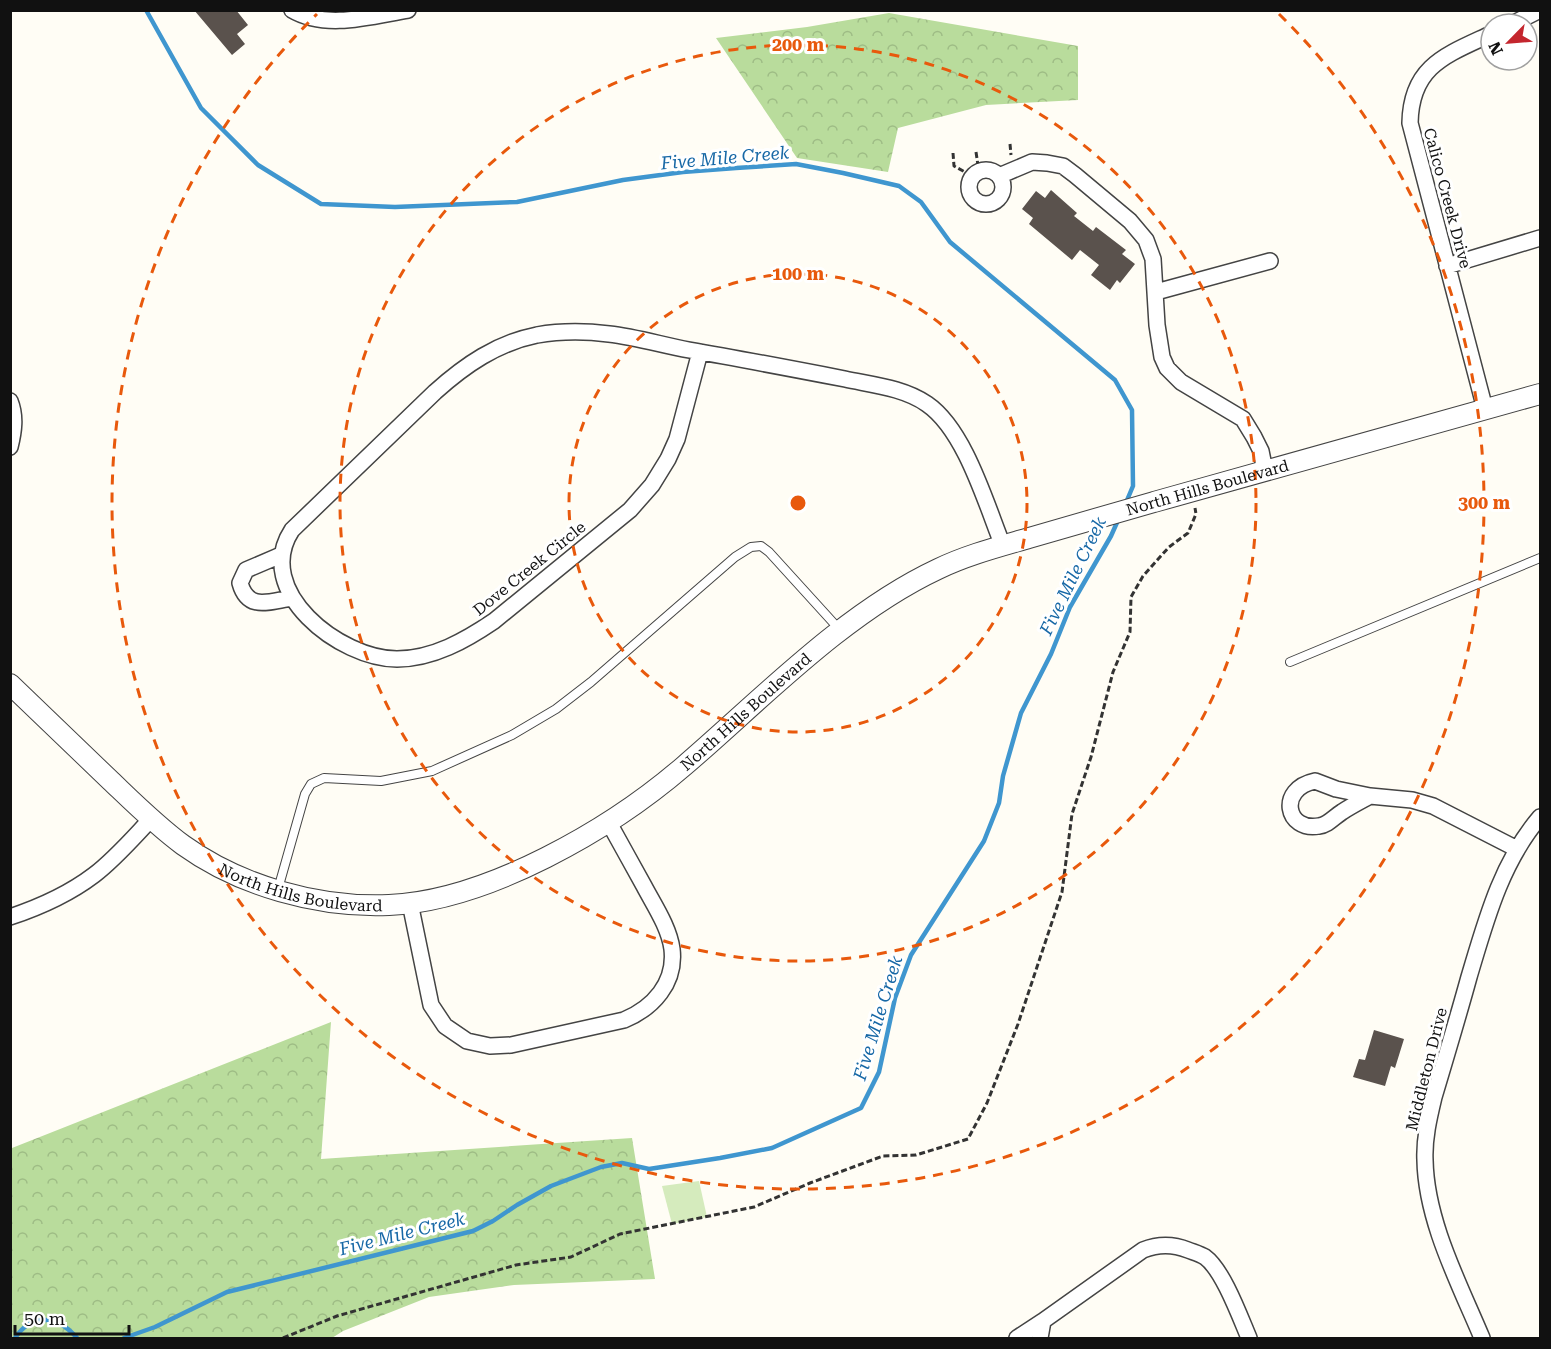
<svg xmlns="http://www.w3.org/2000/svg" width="1551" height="1349" font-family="'Roboto Serif',serif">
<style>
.forest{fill:url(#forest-crowns)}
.park{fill:#d5ebbd}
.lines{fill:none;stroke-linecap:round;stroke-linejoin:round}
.stream{stroke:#3f96cf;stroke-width:4.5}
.building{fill:#5a524d}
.service-casing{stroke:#444;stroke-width:10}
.minor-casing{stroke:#444;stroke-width:18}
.tertiary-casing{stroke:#444;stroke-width:22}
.path{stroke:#333;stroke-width:3;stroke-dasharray:6 3;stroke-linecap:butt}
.service{stroke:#fff;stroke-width:8}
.minor{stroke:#fff;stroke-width:15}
.tertiary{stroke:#fff;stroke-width:20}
.ring{fill:none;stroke:#e8590c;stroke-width:3;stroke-dasharray:10 8}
.labels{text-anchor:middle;stroke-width:6;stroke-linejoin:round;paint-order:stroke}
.street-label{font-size:16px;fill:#111;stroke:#fff}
.water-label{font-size:18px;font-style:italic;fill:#1768a6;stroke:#fff}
.centre{fill:#e8590c;stroke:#fff;stroke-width:3}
.ring-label{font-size:18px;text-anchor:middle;font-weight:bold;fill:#e8590c;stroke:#fff;stroke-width:6;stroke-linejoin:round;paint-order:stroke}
</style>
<defs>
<pattern id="forest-crowns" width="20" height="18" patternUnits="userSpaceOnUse" patternTransform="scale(1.5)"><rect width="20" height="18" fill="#b9dc9c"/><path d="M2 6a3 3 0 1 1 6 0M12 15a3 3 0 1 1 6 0" fill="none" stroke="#9ebc85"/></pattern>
</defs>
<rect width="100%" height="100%" fill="#fffdf5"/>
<path class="forest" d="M889,13l189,33v54l-92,5 -88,23 -10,44 -91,-14 -81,-120 91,-11z
M331,1022l-10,137 311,-21 23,141 -141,6 -85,12 -86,34 -11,7h-321l1,-190z"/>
<path class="park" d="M699,1181l8,36 -35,7 -10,-38z"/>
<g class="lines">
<path class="stream" d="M146,10l55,98 57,57 63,39 74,3 122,-5 106,-22 60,-8 53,-4 60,-4 47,9 56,13 22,16 29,40 165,138 17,30 1,76 -8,19
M15,1338c18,-27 44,-21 62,0
M124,1338l31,-11 72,-35 246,-61 20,-10 24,-16 34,-19 50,-19 21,-4 27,6 71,-11 52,-10 89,-40 18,-36 16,-74 16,-43 73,-114 15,-38 4,-27 18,-63 30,-59 19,-47 41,-71 8,-18"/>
</g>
<path class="building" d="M194,10h42l12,15 -11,9 8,10 -13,11z
M1051,190l26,23 -3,3 19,15 3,-4 30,23 -4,4 13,10 -15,19 -3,-3 -7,10 -19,-15 8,-10 -19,-15 -8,10 -43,-36 4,-6 -11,-9 14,-18 9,7z
M1374,1030l30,9 -9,29 -4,-2 -6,20 -32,-9 6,-18 6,1z"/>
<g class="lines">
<defs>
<path id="service" d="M1290,662l250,-104
M278,889l27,-95 6,-10 13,-6 57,3 51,-10 80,-36 44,-26 35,-27 144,-125 16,-10 10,-1 8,6 70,77"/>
<path id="minor" d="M292,10c34,20 80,6 116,0
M1512,24l28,-14
M969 187a17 17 0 1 1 34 0a17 17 0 1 1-34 0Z
M999,176l33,-14 15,1 16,3 12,9 55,46 16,19 7,19 4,66 5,32 5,11 14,14 62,37 11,18 7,14 4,20
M1447,266l93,-28
M1156,292l114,-31
M700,352l-23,87 -9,20 -16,26 -22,25 -136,111c-28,19 -61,38 -97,38 -57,0 -145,-68 -105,-129l143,-138c30,-27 62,-49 102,-57 23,-4 48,-4 72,-1 27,3 53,11 80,16 52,9 104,19 156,29 28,6 59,9 82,25 38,26 59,100 76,142
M10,401c6,15 4,30 0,46
M1485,409l-75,-286c1,-57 36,-68 81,-89
M281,555l-35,15 -6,13c8,29 30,18 52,15
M1315,781l21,8 34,7c-9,5 -19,10 -28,16 -8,5 -14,13 -23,14 -33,6 -42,-37 -4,-45z
M1370,796l42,4 21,6 84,43
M410,903l21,102 14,21 22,15 23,5 21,-1 113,-25c29,-12 52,-37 48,-71 -3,-22 -18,-44 -28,-63 -12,-22 -24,-43 -36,-65
M10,917c30,-10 59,-23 84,-42 21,-16 39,-37 57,-56
M1043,1321l100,-71c15,-6 30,-6 45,0 5,2 12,4 17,7 18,13 35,60 44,81
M1017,1338l26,-17 -3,17
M1482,1338c-23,-55 -56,-117 -57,-178 -1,-21 4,-42 9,-63 12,-40 24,-80 35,-120 17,-57 32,-114 71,-160"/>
<g id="tertiary">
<path id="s1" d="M10,684c34,33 68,65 101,97 23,22 46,45 72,64 57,41 135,63 206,60 98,-4 222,-76 295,-139 78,-67 160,-153 254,-197 29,-14 60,-22 91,-31 42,-12 84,-24 125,-36 129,-36 258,-72 386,-108"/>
</g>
</defs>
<use href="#service" class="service-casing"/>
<use href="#minor" class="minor-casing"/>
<use href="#tertiary" class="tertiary-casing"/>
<path class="path" d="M1010,144l1,11
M976,152l3,20
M953,153l1,13 20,11
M283,1338l54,-22 179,-51 55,-8 49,-23 134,-27 56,-24 73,-27 33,-1 52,-16 19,-36 31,-79 44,-132 10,-78 19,-57 22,-85 17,-40 1,-35 12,-21 26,-29 19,-14 8,-19 -1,-6"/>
<use href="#service" class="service"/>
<use href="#minor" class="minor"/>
<use href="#tertiary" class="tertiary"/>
</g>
<g class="ring">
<circle cx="798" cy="503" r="229"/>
<circle cx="798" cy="503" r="458"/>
<path d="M1279 14A686 686 0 1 1 317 14"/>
</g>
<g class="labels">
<g class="street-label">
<text transform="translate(1448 198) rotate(75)" y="6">Calico Creek Drive</text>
<text dy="6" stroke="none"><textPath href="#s1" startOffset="1390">North Hills Boulevard</textPath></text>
<text transform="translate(529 568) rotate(-39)" y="6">Dove Creek Circle</text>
<text dy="6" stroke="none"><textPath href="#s1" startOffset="868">North Hills Boulevard</textPath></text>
<text dy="6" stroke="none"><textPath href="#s1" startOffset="364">North Hills Boulevard</textPath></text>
<text transform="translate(1426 1069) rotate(-76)" y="6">Middleton Drive</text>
</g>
<g class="water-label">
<text transform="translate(725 158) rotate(-5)" y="6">Five Mile Creek</text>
<text transform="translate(1073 576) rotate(-64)" y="6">Five Mile Creek</text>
<text transform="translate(878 1018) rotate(-73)" y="6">Five Mile Creek</text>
<text transform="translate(402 1234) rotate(-14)" y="6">Five Mile Creek</text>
</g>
</g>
<circle cx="798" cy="503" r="9" class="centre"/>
<g class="ring-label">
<text x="798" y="51">200 m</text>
<text x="798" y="280">100 m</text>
<text x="1484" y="509">300 m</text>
</g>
<rect width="1551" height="1349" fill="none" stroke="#111111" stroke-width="24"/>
<g transform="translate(1509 42) rotate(245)"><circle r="28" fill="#ffffff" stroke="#a0a0a0" stroke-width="1.5"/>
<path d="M0-4.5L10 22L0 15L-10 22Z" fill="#c4262e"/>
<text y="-9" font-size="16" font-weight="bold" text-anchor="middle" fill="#111111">N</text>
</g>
<path d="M15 1325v9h114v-9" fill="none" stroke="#111111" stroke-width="3"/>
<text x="24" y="1325" font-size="18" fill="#111111" stroke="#ffffff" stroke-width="4.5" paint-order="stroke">50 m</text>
</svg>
